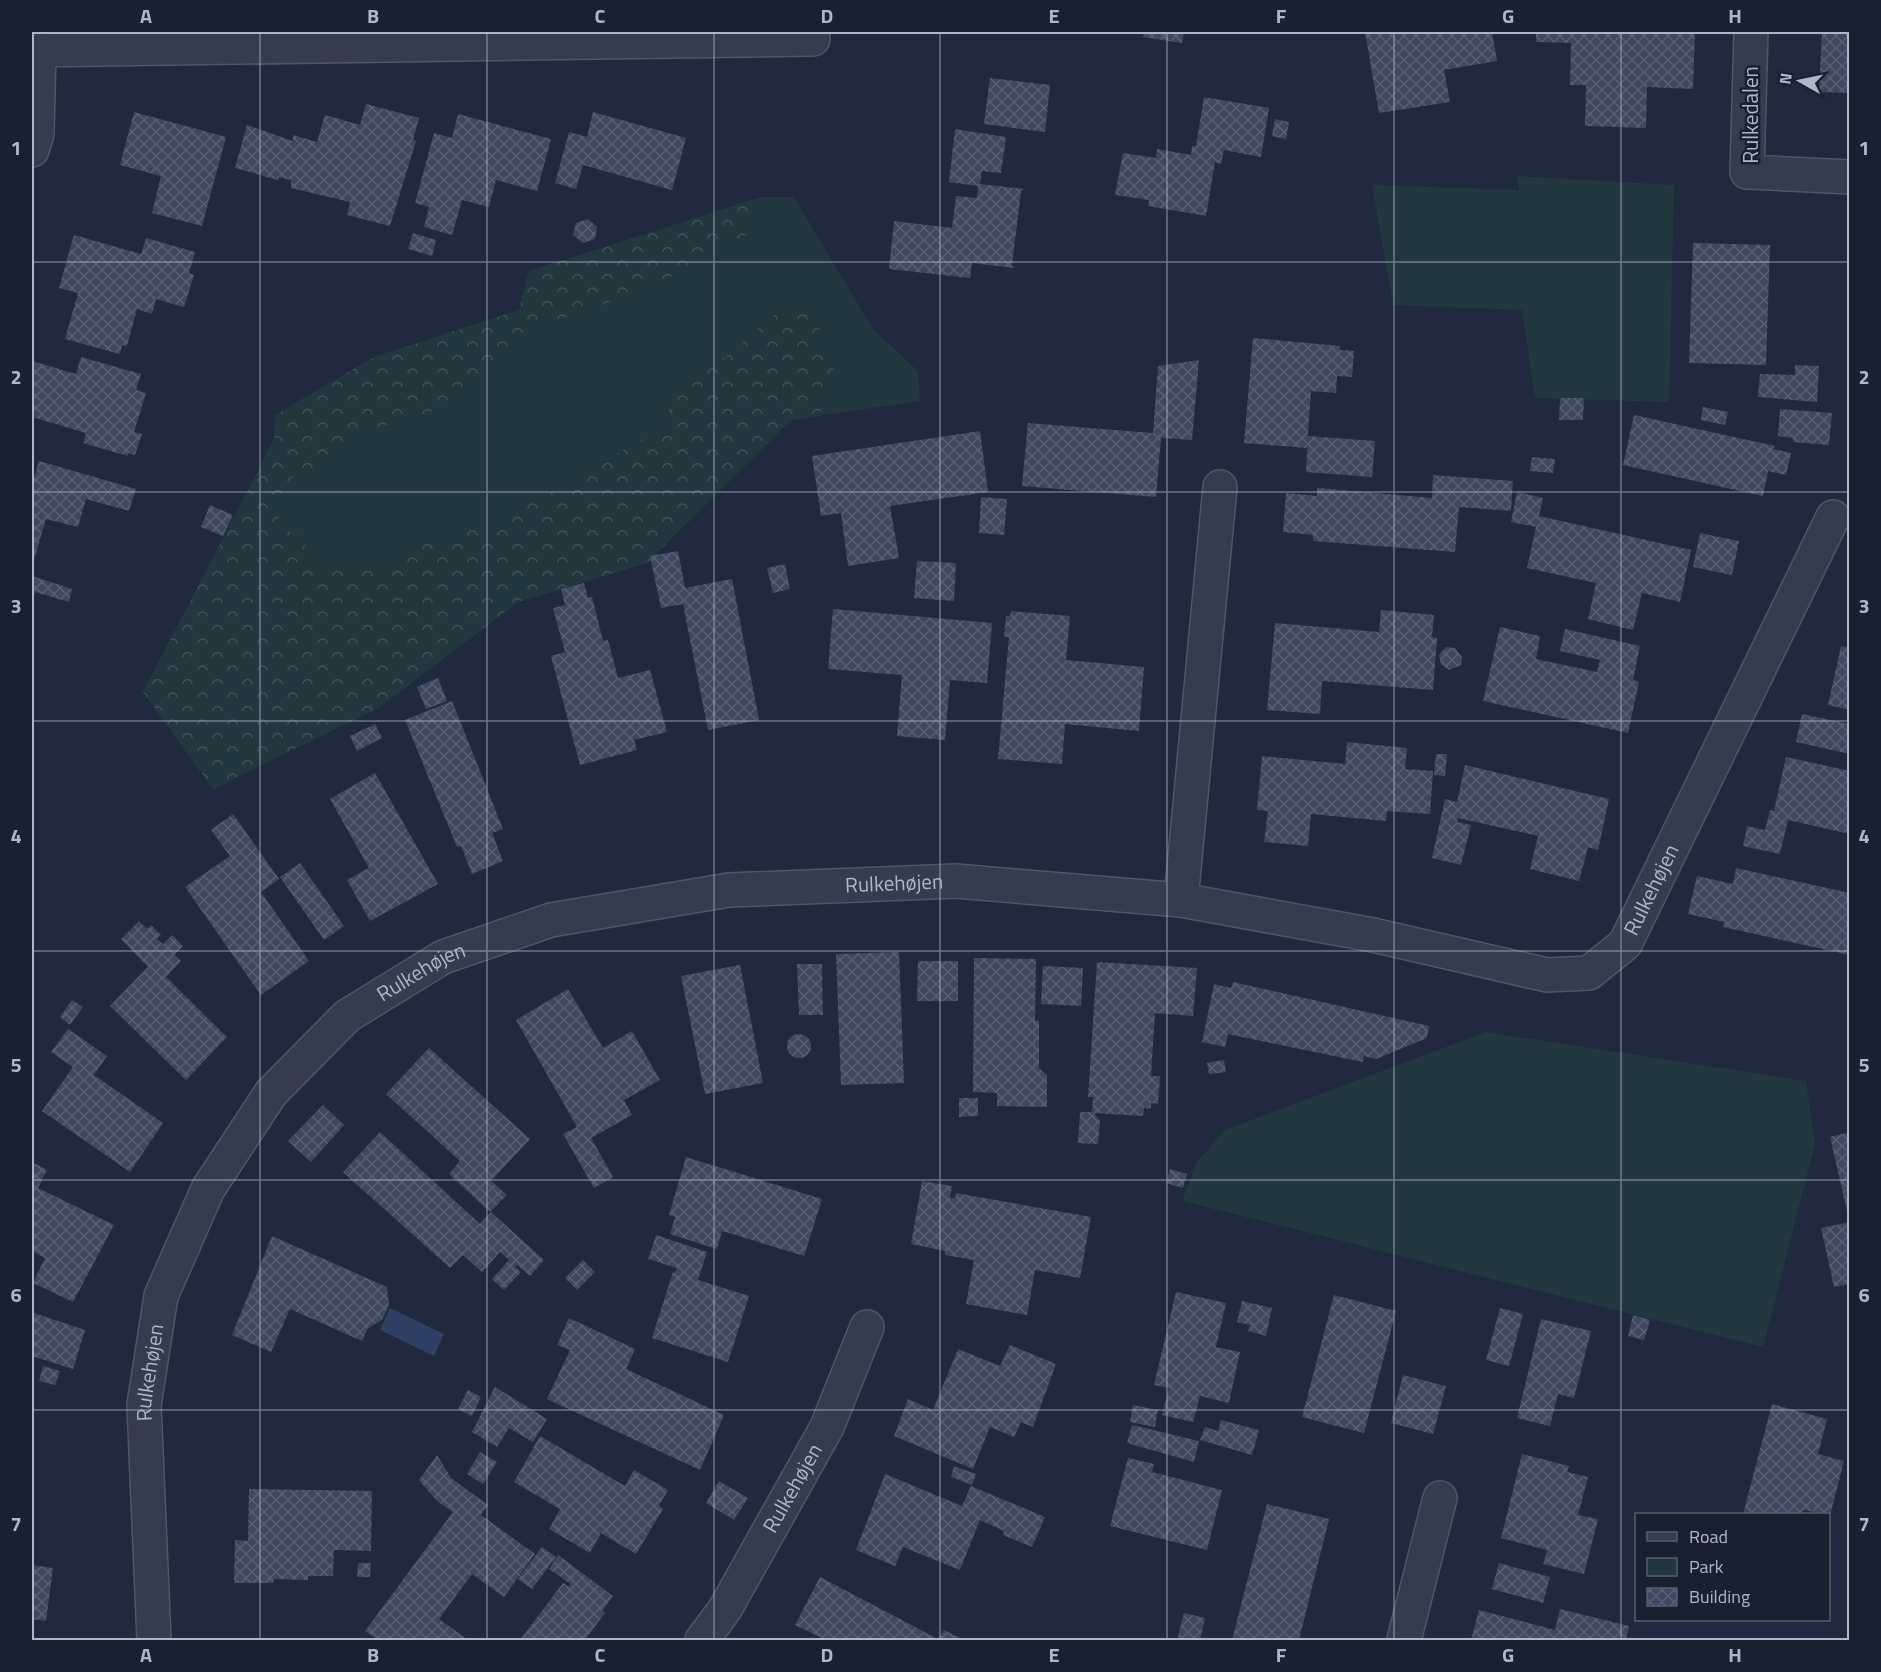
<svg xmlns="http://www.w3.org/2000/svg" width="1881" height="1672" font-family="'Titillium Web',sans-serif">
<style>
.green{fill:#22383e}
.forest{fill:url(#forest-crowns)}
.water{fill:#304064}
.building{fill:url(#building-cross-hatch)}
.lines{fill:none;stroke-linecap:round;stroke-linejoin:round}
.minor-casing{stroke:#4f5667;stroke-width:36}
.minor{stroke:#343c4d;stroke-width:33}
.grid{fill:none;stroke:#afb6c9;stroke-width:1.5;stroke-opacity:0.55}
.labels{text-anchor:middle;stroke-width:5;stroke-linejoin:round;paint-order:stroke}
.street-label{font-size:21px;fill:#afb6c9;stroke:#192131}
.neatline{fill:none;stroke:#afb6c9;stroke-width:2}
.grid-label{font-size:20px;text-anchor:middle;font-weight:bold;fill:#afb6c9}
</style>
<defs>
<pattern id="forest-crowns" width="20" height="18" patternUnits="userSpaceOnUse" patternTransform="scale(1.5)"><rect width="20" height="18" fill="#22383e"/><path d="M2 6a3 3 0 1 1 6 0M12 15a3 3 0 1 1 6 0" fill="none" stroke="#405359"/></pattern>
<pattern id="building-cross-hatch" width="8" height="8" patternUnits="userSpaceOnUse" patternTransform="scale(1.5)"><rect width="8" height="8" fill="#3e485f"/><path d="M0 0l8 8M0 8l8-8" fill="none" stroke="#576075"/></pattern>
</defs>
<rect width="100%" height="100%" fill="#20293d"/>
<path class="green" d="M1517,176l157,9 -5,217 -134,-4 -13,-88 -129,-5 -21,-120 147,5z
M762,197h32l79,132 45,42 2,30 -129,19 -144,143 -129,39 -138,105 -167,82 -70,-97 131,-252 1,-25 99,-58 145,-47 10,-39z
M1486,1032l320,49 9,63 -52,203 -581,-146 15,-39 28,-32z"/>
<path class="forest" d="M762,197l-14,37 -48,28 -58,29 -103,36 -68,61 -47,28 -73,18 -20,29 -36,11 -15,22 -2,29 22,12 20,32 76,-6 29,-21 79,-23 158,-91 12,-32 60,-46 38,-34 26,-12 13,6 17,39 6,24 -15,43 -28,4 -144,143 -129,39 -138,105 -167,82 -70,-97 131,-252 1,-25 99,-58 145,-47 10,-39z"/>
<path class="water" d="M390,1308l54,26 -10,22 -54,-26z"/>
<path class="building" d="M1144,32h40l-2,11 -39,-6z
M1365,32h127l5,29 -53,9 6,32 -71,11z
M1536,32h159l-2,57 -46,-2 -1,41 -61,-2 1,-41h-16l1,-42 -35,-1z
M1822,32h28v61l-31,-1z
M990,78l60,7 -5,47 -61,-8z
M1204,97l65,11 -8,49 -37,-7 -3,14 -6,-2 -9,54 -58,-10 1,-6 -34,-5 8,-42 33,5 1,-9 34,6 1,-9h4z
M366,104l53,14 -6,22 3,1 -26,85 -43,-11 3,-13 -59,-14v-8l-12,-3 -1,3 -43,-12 12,-43 46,16v-6l24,7 8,-27 35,10z
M134,112l92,25 -24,89 -50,-13 9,-37 -41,-11z
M593,112l93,26 -14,52 -89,-25 -7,24 -21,-6 14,-51 18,5z
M458,114l93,25 -14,52 -41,-11 -7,27 -27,-7 -10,35 -28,-8 5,-20 -14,-4 19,-70 18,5z
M1275,119l14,3 -3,17 -14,-3z
M955,129l51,8 -5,36 -19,-2 -2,13 44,5 -3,2 -9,74 3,3 -43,-5 -2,15 -81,-9 5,-48 58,7 4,-32 21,2 1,-12 -29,-4z
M588,219l9,8 -2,12 -12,4 -10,-8 3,-12z
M413,233l23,7 -4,16 -24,-7z
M74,235l67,19 5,-16 49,14 -6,21 5,2 -10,32 -28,-8 -4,15 -15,-5 -10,37 -5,-1 -2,9 -55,-15 13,-46 -19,-5z
M1693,243l77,2 -4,120 -77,-2z
M1253,338l87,8v4l14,1 -2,26 -15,-1 -1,17 -25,-2 -4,57 -63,-5z
M81,357l60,17 -5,16 10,3 -12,39 8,2 -7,21 -7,-2v3l-45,-13 3,-10 -54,-16v-56l44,13z
M1199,360l-7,80 -31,-2 -5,59 -134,-11 6,-63 125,10 5,-67z
M1795,365l24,1 -2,36 -59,-5 2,-23 35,1z
M1560,398h24l-1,22h-24z
M1703,407l25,5 -3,13 -24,-5z
M1780,409l52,4 -3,32 -36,-3v-4l-15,-2z
M1634,415l141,31 -2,3 18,4 -5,22 -18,-4 -5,25 -140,-31z
M980,431l8,61 -98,14 9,52 -51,8 -7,-53 -20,3 -9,-60z
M1308,436l67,5 -3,36 -66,-5z
M1532,457l23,2 -2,14 -23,-2z
M39,461l97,28 -7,22 -43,-12 -8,28 -32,-8 -12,41 -2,-1v-82l2,1z
M1433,475l80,6 -2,30 -52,-4 -4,45 -142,-11v-6l-30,-3 3,-39 31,3v-8l115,10z
M1517,492l26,6 -4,18 152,34 -11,52 -38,-9 -9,37 -45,-11 8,-36 -69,-15 9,-41 -25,-5z
M981,497l26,2 -3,36 -25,-2z
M210,505l23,10 -10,21 -22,-9z
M1700,533l39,8 -7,34 -39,-8z
M678,551l7,37 47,-9 27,141 -51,10 -25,-126 -22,4 -11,-52z
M917,561l39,2 -2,38 -40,-3z
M785,564l5,25 -17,4 -6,-25z
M32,576l40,13 -3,13 -34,-10 -3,10z
M584,583l4,15 4,-1 11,44 5,-1 10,38 32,-8 17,62 -33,8 3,10 -57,15 -29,-109 14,-4 -12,-44 12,-3 -4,-16z
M833,609l159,14 -5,60 -37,-3 -5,60 -48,-4 5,-61 -74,-6z
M1381,610l53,5 -2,22 5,1 -4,52 -111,-9 -2,33 -53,-4 8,-87 104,9z
M1011,611l59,5 -4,44 78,7 -5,64 -74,-7 -3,40 -64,-5 11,-122h-5l2,-21h4z
M1500,627l40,9 -4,23 61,13 3,-12 -40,-9 5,-22 75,17 -7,34 6,2 -11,51 -145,-32z
M1841,646l9,2v62l-22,-5z
M1446,647l9,1 7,9 -1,8 -12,5 -8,-6 -2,-9z
M438,678l9,23 -21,8 -9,-22z
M452,701l51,128 -11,4 11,28 -31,13 -11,-28 -4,1 -52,-127z
M1802,714l48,10v30l-54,-12z
M375,724l7,14 -25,13 -7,-15z
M1347,742l60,6 -2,21 28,2 -3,43 -43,-3 -1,10 -75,-7 -3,32 -44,-4 4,-31 -11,-1 5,-54 83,8z
M1436,754h11l-2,22 -11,-1z
M1786,757l64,14v63l-62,-14 -8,34 -37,-8 4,-20 18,4 5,-20 4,1z
M1465,765l144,34 -11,51 -10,-3 -9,34 -49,-12 8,-33 -80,-18 -1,4 14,3 -10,40 -29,-7 13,-59 12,3z
M375,773l63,111 -68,37 -23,-41 22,-12 -39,-69z
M233,814l46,65 -18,13 48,69 -48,34 -76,-108 45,-31 -19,-26z
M300,863l44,63 -20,14 -44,-63z
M1736,868l114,25v62l-127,-28 1,-5 -36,-8 9,-38 36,8z
M139,921l8,8 4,-4 10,10 -4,4 6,5 9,-9 11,11 -9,9 7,6 -15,16 61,60 -41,43 -76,-74 38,-39 -27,-28z
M899,952l5,131 -63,2 -5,-131z
M974,958l62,1 -1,61 4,1v47l8,7v32l-50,-1v-13l-24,-1z
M918,961h40v40h-41z
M1097,962l100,6 -4,48 -38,-3 -4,63h9l-2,28 -7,-1v6l-7,-1 -1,8 -49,-3 6,8 -2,23 -20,-1 2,-31h12l1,-15h-5z
M797,964h25l1,51h-24z
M740,965l23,118 -58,11 -24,-118z
M1043,966l40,2 -2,38 -40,-2z
M1233,982l196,44 -2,12 -51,21 -12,-3 -1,6 -135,-28 -3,13 -23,-5 12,-58 17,4z
M568,989l35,59 29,-17 28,49 -36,20 8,15 -41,23 22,39 -19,11 -31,-54 14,-7 -61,-107z
M72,1000l11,7 -13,18 -10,-8z
M68,1029l39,27 -13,19 69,48 -33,49 -88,-61 31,-44 -22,-15z
M787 1046a12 12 0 1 1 24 0a12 12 0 1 1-24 0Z
M429,1048l101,91 -39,42 16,14 -17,17 -41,-38 11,-13 -74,-67z
M1224,1060l2,12 -17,2 -2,-11z
M959,1098h19v18l-19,1z
M323,1105l21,20 -33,37 -23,-21z
M380,1132l100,92 11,-12 53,48 -14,16 -13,-11 -2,2 6,5 -17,18 -12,-11 17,-19 -9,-8 -18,20 -19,-17 -13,13 -107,-96z
M1850,1132v87l-1,1 -19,-83z
M686,1157l136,42 -18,57 -82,-25 -5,18 -47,-15 5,-17 -6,-2z
M32,1162l15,8 -9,18 76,37 -41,77 -40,-19 12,-25 -13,-7z
M1170,1169l17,5 -4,14 -17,-5z
M922,1181l30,5 -2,12h5l1,-5 135,24 -11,61 -45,-8 -8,45 -61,-11 8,-44 -29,-5v-4l-34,-7z
M1850,1222v62l-16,3 -13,-59z
M656,1235l51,17 -9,28 51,16 -21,66 -76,-24 21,-66 2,1 2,-5 -29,-9z
M272,1236l115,51 2,18 -7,15 -14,8 -6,13 -72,-32 -19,43 -39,-17z
M583,1260l12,12 -18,18 -12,-12z
M1176,1292l50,11 -10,44 24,5 -11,51 -29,-7 -7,26 -31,-7 7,-27 -15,-3z
M1334,1295l62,16 -32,122 -62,-16z
M1242,1301l30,7 -6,28 -18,-5 2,-6 -13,-3z
M1500,1308l23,6 -14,52 -23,-6z
M34,1313l51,17 -12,39 -41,-13z
M1633,1315l17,5 -6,20 -16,-4z
M569,1318l66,31 -9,20 98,46 -24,55 -153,-71 23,-49 -13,-5z
M1541,1319l50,12 -17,67 -16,-4 -8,32 -33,-8z
M1010,1345l46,19 -23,63 -12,-5 -7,15 -24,-10 -17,42 -79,-33 14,-37 25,11 25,-61 42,17z
M43,1366l17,5 -5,14 -16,-4z
M1403,1375l43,11 -13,48 -42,-11z
M495,1387l52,32 -14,23 -24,-14 -12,19 -25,-15z
M468,1390l13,7 -9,19 -14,-7z
M1772,1404l55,15 -9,35 26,7 -15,59 -1,-6 -25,-4 -1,4h-59z
M1133,1405l25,5 -3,17 -25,-5z
M1221,1420l38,10 -7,25 -52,-15 5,-13 13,4z
M1132,1425l67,16 -5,21 -67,-19z
M540,1436l85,50 9,-16 34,20 -9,16 4,3 -27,45 -35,-21 -11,20 -41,-24 11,-20 -46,-27z
M480,1452l17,10 -14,22 -16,-10z
M1522,1454l47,12 -2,6 21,5 -10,38 20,4 -14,55 -41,-10 4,-14 -46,-12z
M437,1455l14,23 37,27 -7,10 54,39 -31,43 -32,-23 -33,45 29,21h-90l-13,-9 88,-119 -16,-11 -18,-21z
M1128,1458l26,6 -2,8 70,18 -15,60 -97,-24z
M954,1466l22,8 -4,11 -21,-8z
M885,1474l77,32 9,-20 74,31 -13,30 -29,-12 1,-4 -24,-11 -20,50 -57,-23 -8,19 -39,-16z
M719,1481l29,17 -14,22 -28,-17z
M249,1489l123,2 -1,60 -37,-1 -1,26h-25v4l-34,-1 -1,4h-39l1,-43 13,1z
M1267,1504l62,15 -30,121h-67z
M542,1547l14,10 -24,32 -14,-10z
M558,1555l55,41 -11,15 3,2 -20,27h-65l43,-57 6,4 2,-3 -22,-15z
M358,1563h13l-1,14h-13z
M1499,1563l51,14 -7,26 -51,-14z
M32,1565l21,3 -7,53 -14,-2z
M820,1577l118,62 6,-9 20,10h-138l-31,-15z
M1560,1609l69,17 -3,14h-155l8,-30 76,20z
M1184,1613l21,5 -5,22h-23z"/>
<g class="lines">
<defs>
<g id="minor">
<path d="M1751,32l-4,140 103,5"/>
<path d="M32,50l781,-11"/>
<path d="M32,150l5,-16 2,-84"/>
<path d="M1181,900l39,-413"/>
<path id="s1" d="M154,1640l-10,-235 17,-109 47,-107 63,-96 76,-77 96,-59 108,-37 178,-30 227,-9 225,19 192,35 174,40 42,-2 36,-29 208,-427"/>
<path id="s2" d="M702,1640l23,-31 102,-182 40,-100"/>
<path d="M1404,1640l36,-142"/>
</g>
</defs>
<use href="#minor" class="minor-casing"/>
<use href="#minor" class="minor"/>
</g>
<path class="grid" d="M260,32v1608M487,32v1608M714,32v1608M940,32v1608M1167,32v1608M1394,32v1608M1621,32v1608M32,262h1818M32,492h1818M32,721h1818M32,951h1818M32,1180h1818M32,1410h1818"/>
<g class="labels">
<g class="street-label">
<text transform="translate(1751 115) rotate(-90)" y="7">Rulkedalen</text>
<text dy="7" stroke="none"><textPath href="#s1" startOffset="1258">Rulkehøjen</textPath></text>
<text dy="7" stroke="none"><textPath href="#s1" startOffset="2068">Rulkehøjen</textPath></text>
<text dy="7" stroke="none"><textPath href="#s1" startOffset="772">Rulkehøjen</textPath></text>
<text dy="7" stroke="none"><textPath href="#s1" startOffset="268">Rulkehøjen</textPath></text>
<text dy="7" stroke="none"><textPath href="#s2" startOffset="177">Rulkehøjen</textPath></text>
</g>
</g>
<rect width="1881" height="1672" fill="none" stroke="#192131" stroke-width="66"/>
<rect x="1635" y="1513" width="195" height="108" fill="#192131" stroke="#555d6e" stroke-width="1.5"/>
<rect x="1647" y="1532" width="30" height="9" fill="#343c4d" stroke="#555d6e" stroke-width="1.5"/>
<text x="1689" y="1543" font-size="18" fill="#afb6c9">Road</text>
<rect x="1647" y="1558" width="30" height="18" fill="#22383e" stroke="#555d6e" stroke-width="1.5"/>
<text x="1689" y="1573" font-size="18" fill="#afb6c9">Park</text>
<rect x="1647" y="1588" width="30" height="18" fill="url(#building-cross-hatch)" stroke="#555d6e" stroke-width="1.5"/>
<text x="1689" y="1603" font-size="18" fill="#afb6c9">Building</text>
<g transform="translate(1800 81) rotate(279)" stroke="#192131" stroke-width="4.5" paint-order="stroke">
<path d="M0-4.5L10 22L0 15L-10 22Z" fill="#afb6c9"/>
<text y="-9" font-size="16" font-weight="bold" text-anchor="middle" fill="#afb6c9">N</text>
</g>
<rect x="33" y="33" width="1815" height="1606" class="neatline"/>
<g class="grid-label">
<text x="146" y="23">A</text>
<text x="373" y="23">B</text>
<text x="600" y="23">C</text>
<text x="827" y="23">D</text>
<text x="1054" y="23">E</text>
<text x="1281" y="23">F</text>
<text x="1508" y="23">G</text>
<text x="1735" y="23">H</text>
<text x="16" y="155">1</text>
<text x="1864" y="155">1</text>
<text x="16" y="384">2</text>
<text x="1864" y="384">2</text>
<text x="16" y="613">3</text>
<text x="1864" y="613">3</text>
<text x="16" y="843">4</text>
<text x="1864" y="843">4</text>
<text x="16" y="1072">5</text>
<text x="1864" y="1072">5</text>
<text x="16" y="1302">6</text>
<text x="1864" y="1302">6</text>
<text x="16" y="1531">7</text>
<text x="1864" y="1531">7</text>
<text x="146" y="1662">A</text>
<text x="373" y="1662">B</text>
<text x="600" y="1662">C</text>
<text x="827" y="1662">D</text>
<text x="1054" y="1662">E</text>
<text x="1281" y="1662">F</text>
<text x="1508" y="1662">G</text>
<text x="1735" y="1662">H</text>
</g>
</svg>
